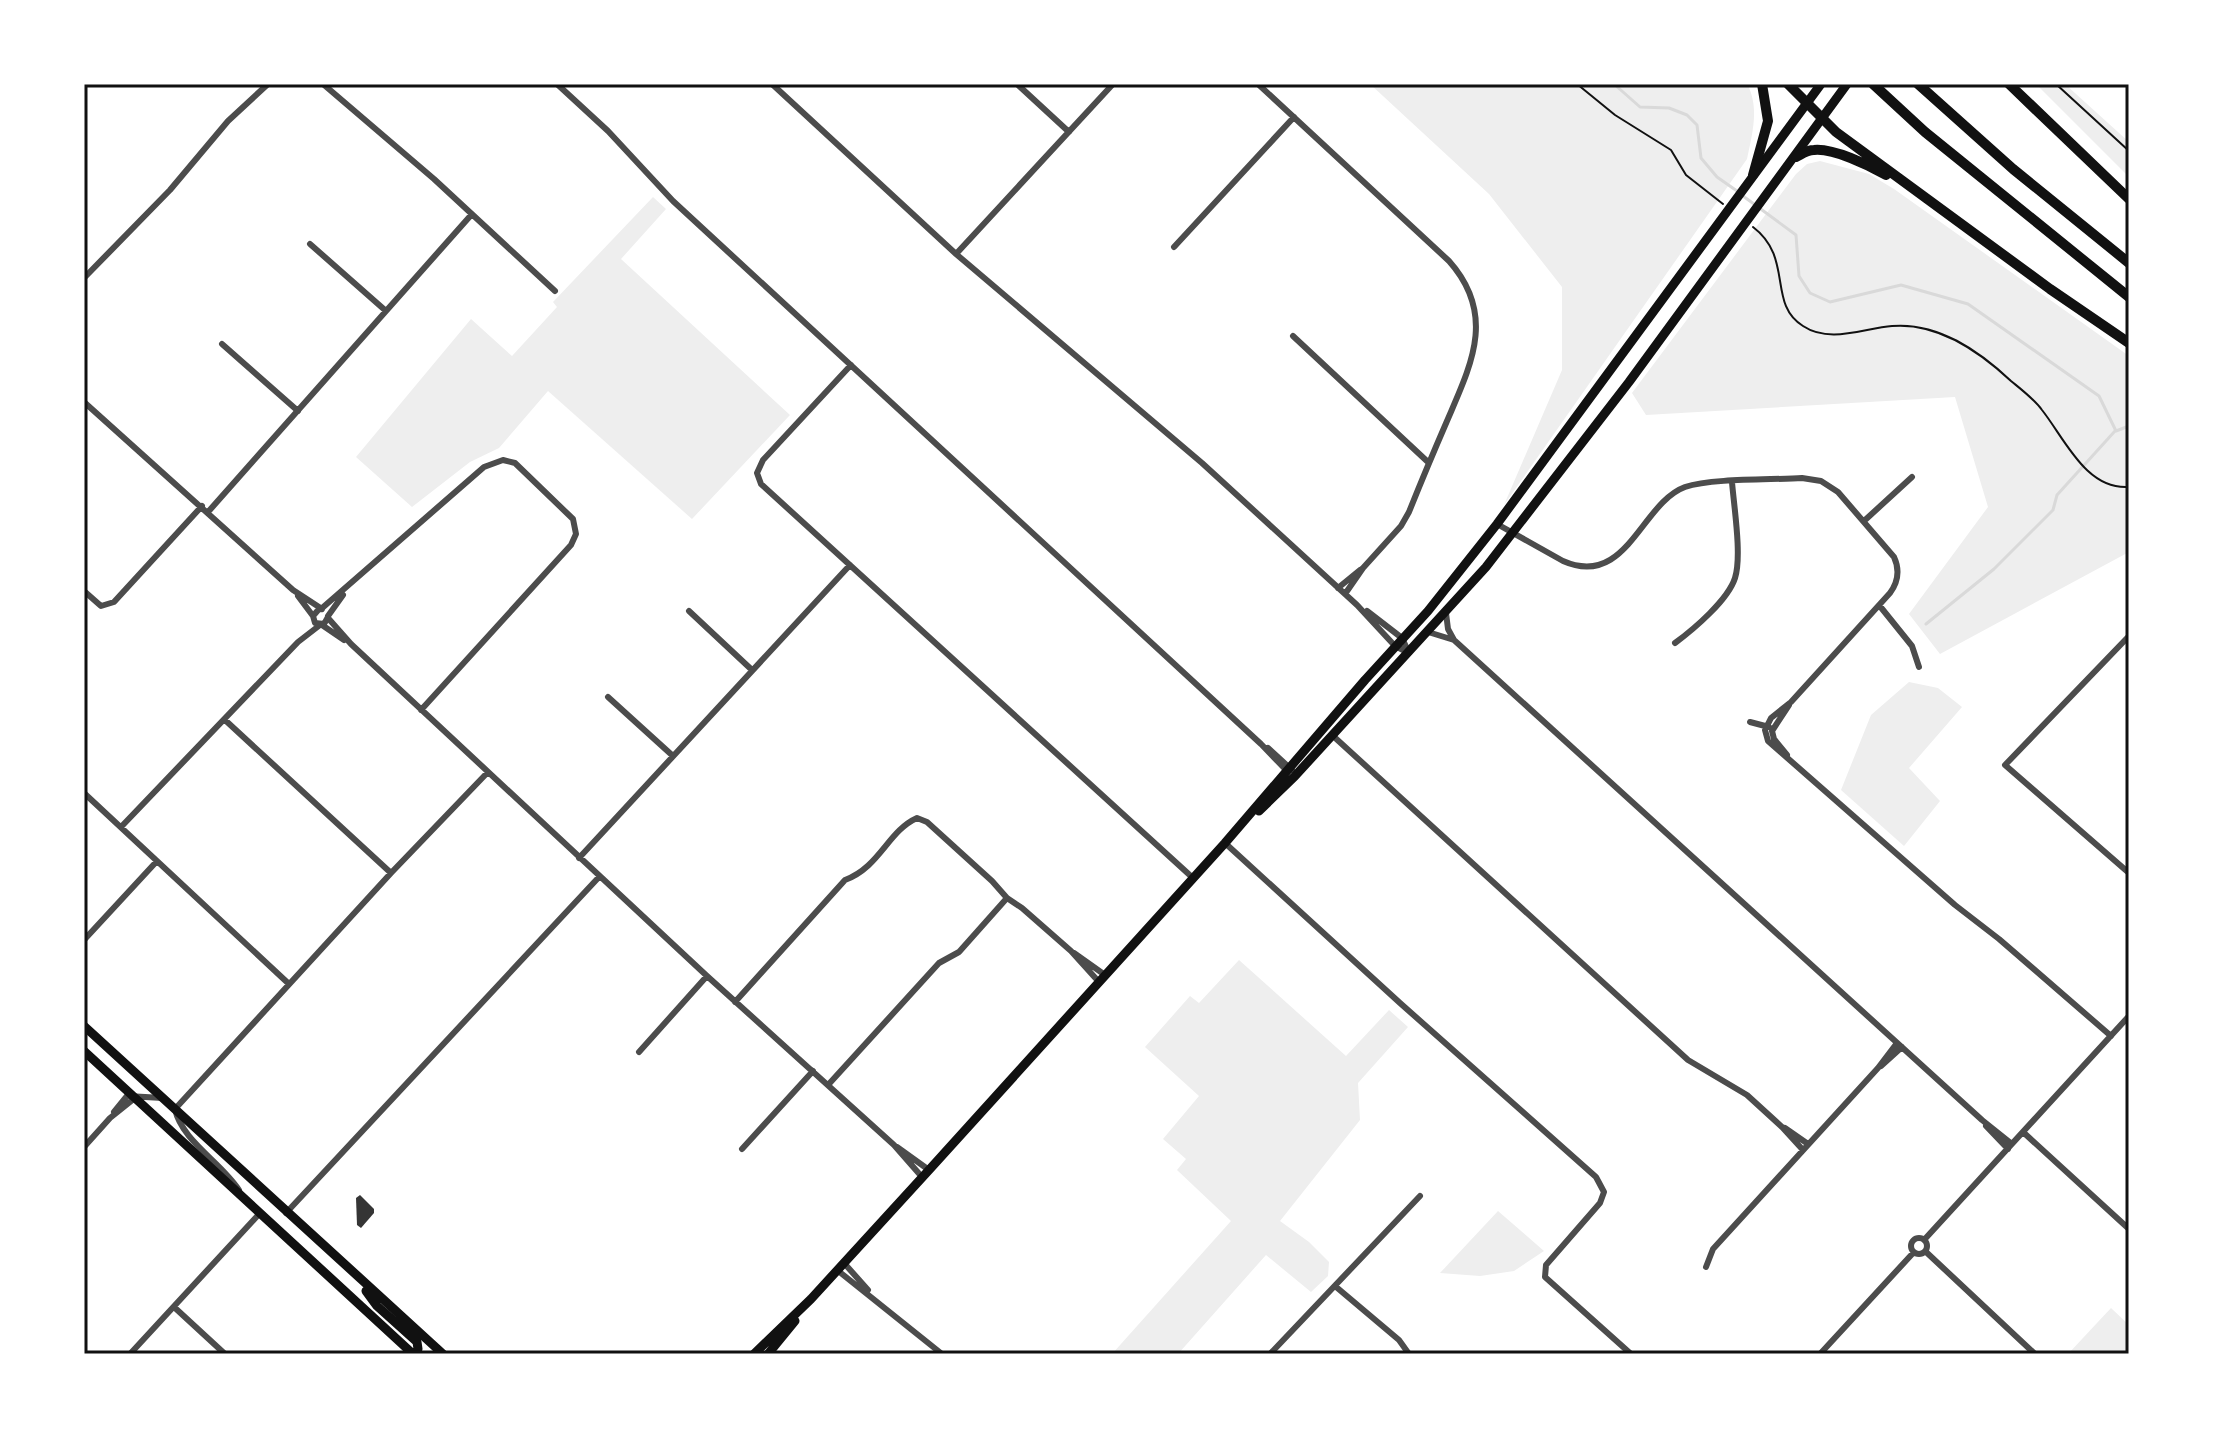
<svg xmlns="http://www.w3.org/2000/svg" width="2213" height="1438" font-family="Literata,serif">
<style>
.green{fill:#eee}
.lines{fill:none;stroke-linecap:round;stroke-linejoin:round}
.stream{stroke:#d9d9d9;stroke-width:3}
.building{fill:#353535}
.path{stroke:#111;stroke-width:2}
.minor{stroke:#4c4c4c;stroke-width:6}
.primary{stroke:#111;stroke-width:9}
.motorway{stroke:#111;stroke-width:10}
.neatline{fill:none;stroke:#111;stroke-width:3}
</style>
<rect width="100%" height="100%" fill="#fff"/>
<path class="green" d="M1370,84h377c13,23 5,51 0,75l-243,346 58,-135v-83l-73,-93z
M2036,84h29l64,58v35z
M1820,161l49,13 25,15 235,167v196l-189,102 -31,-40 79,-107 -33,-110 -309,18 -14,-22 164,-219 11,-10z
M653,197l13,12 -45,50 169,156 -98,104 -144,-128 -49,57 -29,14 -58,45 -56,-50 115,-138 41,37 45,-49 -4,-5z
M1909,682l29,6 24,19 -53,61 31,33 -36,45 -63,-56 30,-75z
M1239,960l107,96 43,-46 19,17 -50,56 2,37 -80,101 29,21 20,20 -1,14 -17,16 -45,-37 -88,99h-66l119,-133 -54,-51 9,-11 -23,-20 36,-43 -54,-49 45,-51 9,7z
M1498,1211l46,40 -30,20 -34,5 -40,-3z
M2111,1308l18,17v29h-61z"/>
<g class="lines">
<path class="stream" d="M1614,84l26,23 29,1 18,7 10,10 4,33 16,19 20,14
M1743,196l53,39 3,41 11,17 20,9 71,-17 67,19 131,92 17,35 13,-5
M1926,624l68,-55 59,-59 4,-15 58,-64"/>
</g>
<path class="building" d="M360,1195l14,14v4l-13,15 -4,-3 -1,-27z"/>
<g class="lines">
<path class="path" d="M1577,84l38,31 56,35 15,25 37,29
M2056,84l73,67
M1753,227c41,31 14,77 50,99 27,18 61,2 89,0 46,-4 87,25 119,55 11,9 23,18 31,29 23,29 44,80 87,77"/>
<path class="minor" d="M323,84l111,95 121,112
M557,84l51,47 65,70 588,543 27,28
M772,84l184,170 246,209 155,142 38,41 14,7
M1017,84l52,48
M1258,84l191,177c48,54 22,104 -2,160 -13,30 -26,61 -38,91l-8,14 -38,42 -18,26
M310,244l76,67
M1174,247l120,-130
M956,254l157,-170
M84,278l86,-88 58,-69 40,-37
M1293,336l136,127
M222,344l76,67
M851,365l-88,95 -6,13 4,11 432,394
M84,402l209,188 29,19
M208,512l264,-298
M1864,521l48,-44
M1497,524l66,37c64,28 78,-58 122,-74 27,-9 87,-7 117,-9l19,3 17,11 56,65c6,13 4,25 -4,36l-99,109 -20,16 -6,12 3,11 187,164 44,34 112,97
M1338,588l22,-18
M84,591l17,15 13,-4 88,-96
M298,596l15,20
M1879,605l33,41 7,21
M319,609l-6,7 2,7 9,1 4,-7
M321,609l163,-142 19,-7 12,3 58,56 3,15 -5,11 -150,165
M689,611l63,59
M1367,611l35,27 7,15
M1446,613l2,16 6,11
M328,616l15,-21
M328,618l23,26 356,332 187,169 28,32
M322,625l22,15
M1428,632l26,8 528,480 30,24
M2129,636l-124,129 124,108
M1675,643c19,-14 53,-43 60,-65 7,-22 -1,-71 -3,-96
M608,697l65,59
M225,720l166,153
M1750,722l19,5
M1332,735l356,325 59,35 35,32 21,23
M1268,748l24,22
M1787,755l-13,-16 -2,-8 17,-26
M84,793l205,191
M121,827l177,-185 22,-17
M1225,843l175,160 196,174 8,15 -4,11 -54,62 -1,12 86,77
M579,858l271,-293
M84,940l73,-79
M1074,953l31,22
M735,1002l110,-122c35,-13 43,-49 72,-62l10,4 65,59 15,17 15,10 49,43 28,31
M639,1052l68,-76
M1881,1066l21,-19
M828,1085l111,-122 20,-11 48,-54
M114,1112l13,-16 36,2
M1986,1126l22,23
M1785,1128l23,16
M2023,1132l106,97
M84,1147l26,-29 25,-20
M897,1147l32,23
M742,1149l71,-78
M239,1190c-18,-28 -57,-49 -64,-81l216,-236 97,-101
M286,1213l313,-336
M1911 1246a8 8 0 1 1 16 0a8 8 0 1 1-16 0Z
M1924,1240l205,-224
M1925,1251l110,103
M844,1263l24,27
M1706,1267l7,-18 165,-181 19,-25
M837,1270l105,84
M1335,1286l64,54 10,14
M174,1307l51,47
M130,1354l130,-141
M1270,1354l150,-158
M1820,1354l94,-102"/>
<path class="primary" d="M1259,811l36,-35 191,-209 143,-185 218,-298
M84,1026l359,328
M84,1051l329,303
M366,1291l11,15 40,36 1,7 -4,5
M754,1354l57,-55 118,-129 296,-327 140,-163 63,-69 69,-87 324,-440
M768,1354l27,-33"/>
<path class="motorway" d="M1788,84l48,48 214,157 79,54
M1873,84l52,48 204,165
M1918,84l95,85 116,94
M2009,84l120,115
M1796,157c6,-3 11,-7 18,-7 19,-2 55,15 72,25
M1753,175l15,-54 -6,-37"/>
</g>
<rect width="2213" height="1438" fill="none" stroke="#ffffff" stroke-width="172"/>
<rect x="86" y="86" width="2041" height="1266" class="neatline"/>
</svg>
